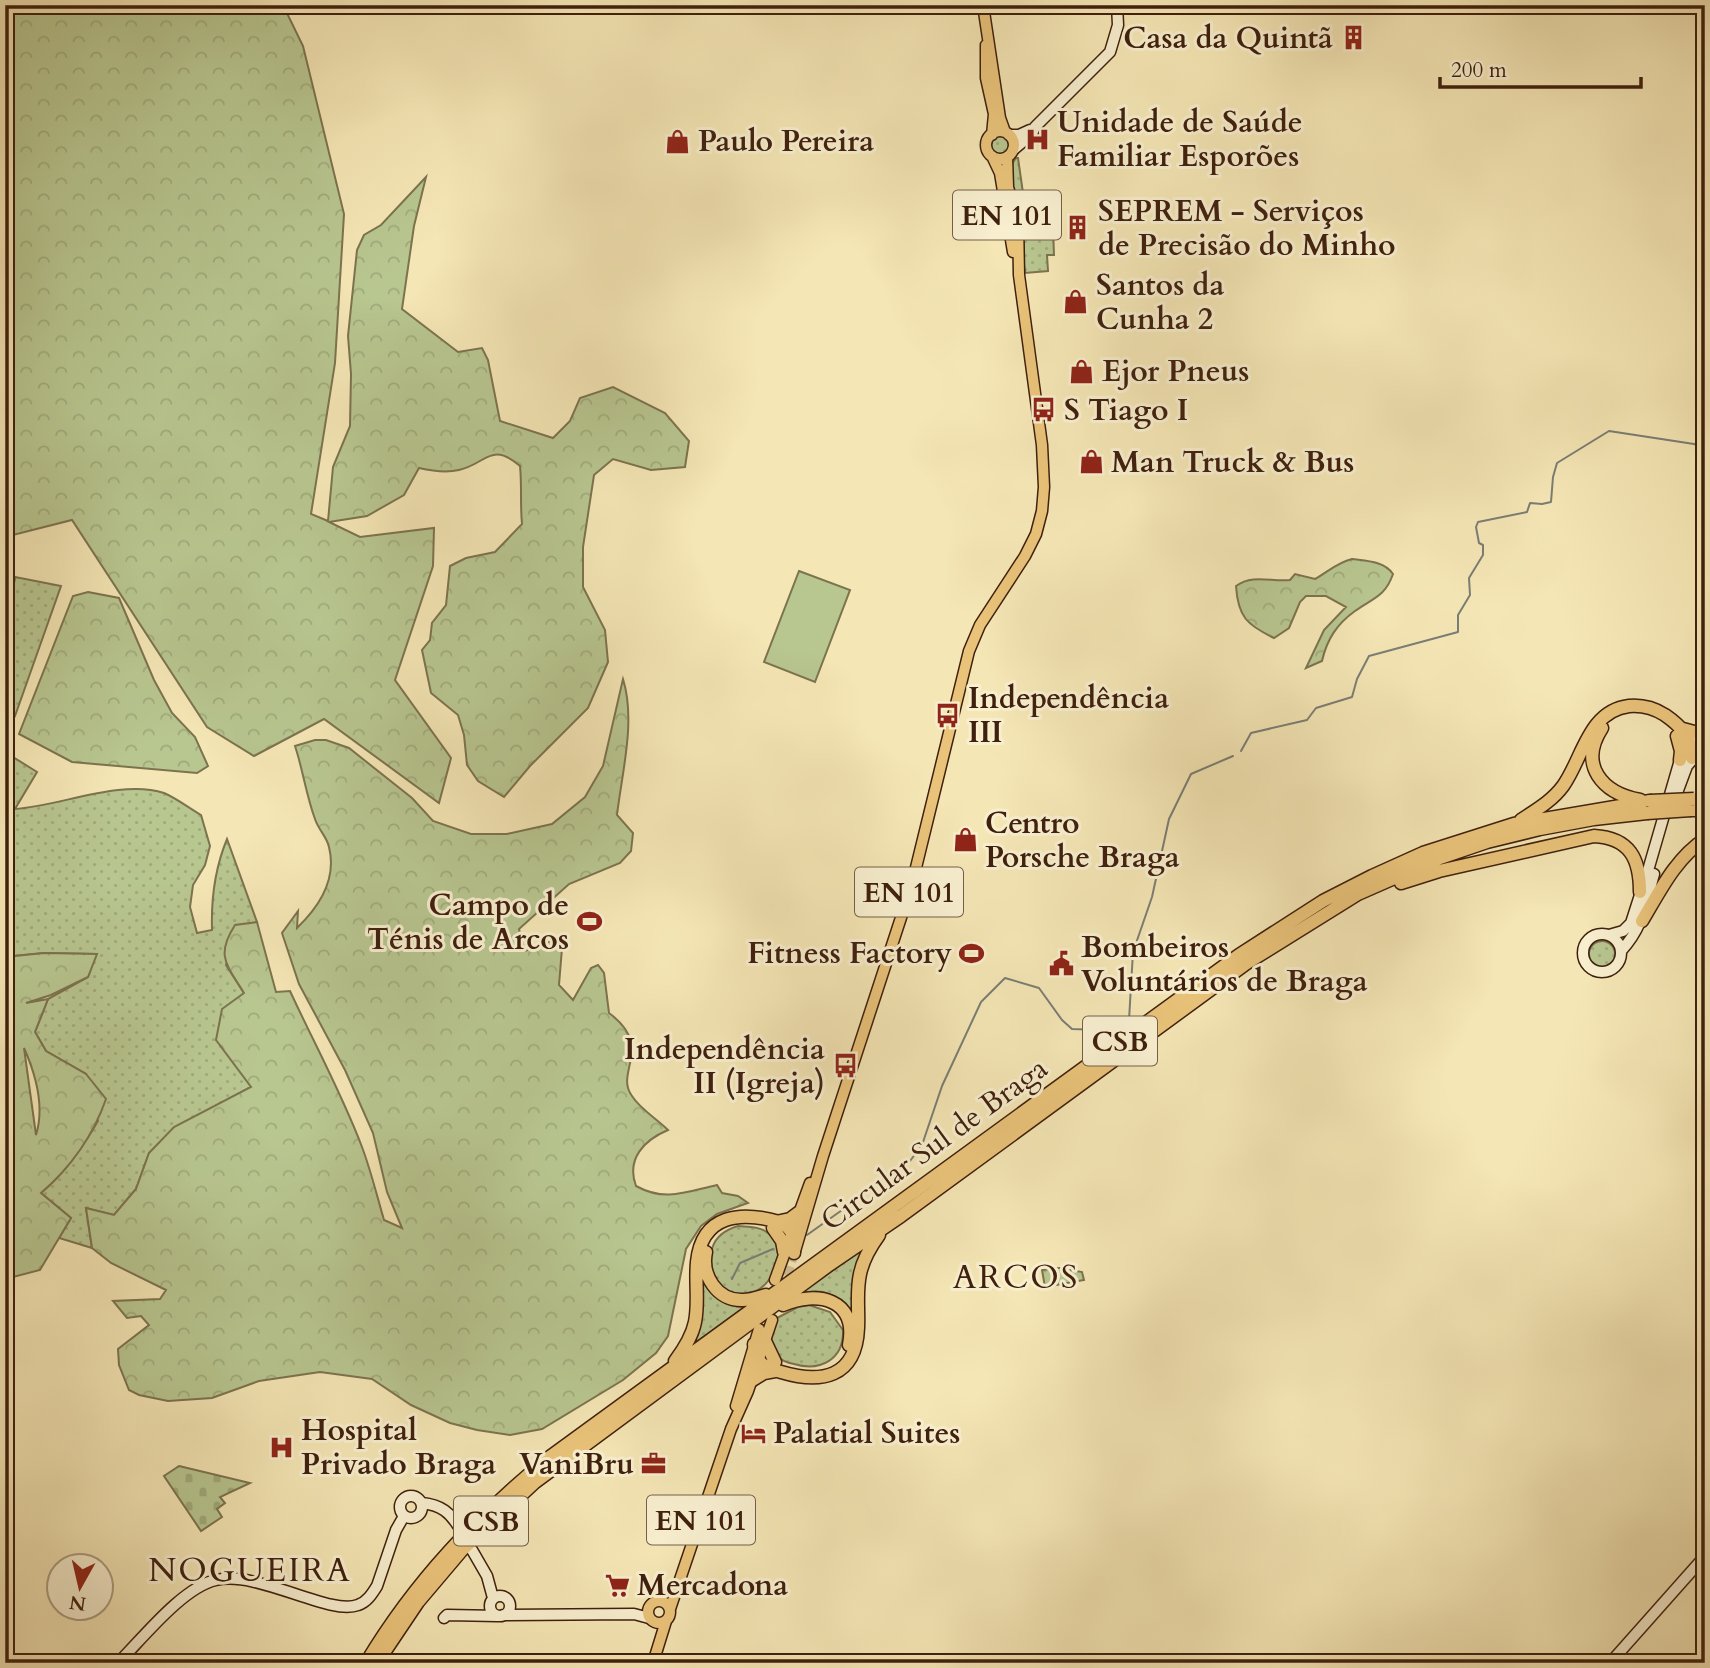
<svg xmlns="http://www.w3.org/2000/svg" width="1710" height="1668" font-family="Cardo,serif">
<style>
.grass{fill:url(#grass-dots);stroke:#7c734f;stroke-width:2}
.forest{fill:url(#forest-crowns);stroke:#7c734f;stroke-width:2;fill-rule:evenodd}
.cemetery{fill:url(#cemetery-stones);stroke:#7c734f;stroke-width:2}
.park{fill:#b8c690;stroke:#7c734f;stroke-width:2}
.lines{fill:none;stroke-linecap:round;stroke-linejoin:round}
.stream{stroke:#7a7e75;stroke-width:2}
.primary-tunnel{stroke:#d1be94;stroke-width:10;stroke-dasharray:10 5;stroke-linecap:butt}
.secondary-casing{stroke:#3f200e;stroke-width:13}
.primary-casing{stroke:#3f200e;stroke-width:13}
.highway-casing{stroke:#3f200e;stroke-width:15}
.secondary{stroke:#f8efcf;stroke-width:10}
.primary{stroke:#eac37a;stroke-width:10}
.highway{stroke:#eac37a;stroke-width:12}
.highway-bridge-casing{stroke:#3f200e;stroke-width:15;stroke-linecap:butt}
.highway-bridge{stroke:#eac37a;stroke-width:12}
.labels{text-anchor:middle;stroke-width:6;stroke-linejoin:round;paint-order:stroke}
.shield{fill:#f8efcf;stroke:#765e48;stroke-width:2}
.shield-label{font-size:28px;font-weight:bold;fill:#3f200e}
.poi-label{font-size:30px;font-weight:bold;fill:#3f200e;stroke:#f8efcf;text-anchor:start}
.street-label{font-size:30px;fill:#3f200e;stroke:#f8efcf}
.quarter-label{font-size:33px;letter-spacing:2px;fill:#3f200e;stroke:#f8efcf}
</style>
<defs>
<pattern id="grass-dots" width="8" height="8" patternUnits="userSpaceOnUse" patternTransform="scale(1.75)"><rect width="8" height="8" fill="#b8c690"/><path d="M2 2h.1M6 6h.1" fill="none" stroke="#9faa7b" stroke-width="1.8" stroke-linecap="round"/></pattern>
<pattern id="forest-crowns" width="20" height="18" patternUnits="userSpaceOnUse" patternTransform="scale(1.75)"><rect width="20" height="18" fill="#b8c690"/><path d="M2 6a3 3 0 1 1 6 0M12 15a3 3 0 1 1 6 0" fill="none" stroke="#9faa7b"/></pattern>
<pattern id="cemetery-stones" width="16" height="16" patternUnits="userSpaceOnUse" patternTransform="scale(1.75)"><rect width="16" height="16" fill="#b8c690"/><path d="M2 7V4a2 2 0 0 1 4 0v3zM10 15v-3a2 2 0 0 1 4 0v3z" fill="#9faa7b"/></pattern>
</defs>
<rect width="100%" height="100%" fill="#f5e6b5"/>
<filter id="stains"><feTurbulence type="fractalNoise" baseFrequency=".00286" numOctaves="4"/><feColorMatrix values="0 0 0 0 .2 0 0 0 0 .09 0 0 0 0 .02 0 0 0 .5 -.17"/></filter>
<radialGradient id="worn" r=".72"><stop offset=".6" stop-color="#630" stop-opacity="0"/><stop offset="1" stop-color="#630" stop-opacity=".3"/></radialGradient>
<path class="grass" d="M991 145a9 9 0 1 1 18 0a9 9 0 1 1-18 0Z
M1016,158h2l11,77h12l-3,-34h14l2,54h-7l1,16 -23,2c-3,-20 -1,-39 -3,-57 -3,-17 -20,-42 -6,-58z
M15,577l46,9 -46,130 -10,-7v-75z
M13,757l24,15 -22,37c45,-3 106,-30 149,-16 12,5 25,15 37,22l9,31 -5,19 -12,20 -3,22 7,26 15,-3c-1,-32 3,-62 15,-91l30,83 -22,4 -9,39 18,28 7,94 -77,41 -25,25 -13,36 -22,26 -28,-7 6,40 -33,-10 12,-20 -30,-25c24,-20 41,-45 57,-72l-12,-47 -40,-23 -11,-19 13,-33 40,-22 8,-23 -52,-1 -39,4v-179z
M1589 954a13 13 0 1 1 26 0a13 13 0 1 1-26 0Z
M738,1226c9,1 19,0 27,5 30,17 4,70 -30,64 -7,-1 -16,-10 -23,-15 -3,-25 -4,-45 26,-54z
M864,1248l-11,33 1,43c-14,-24 -25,-41 -57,-28z
M703,1277c7,20 21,30 42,30l-57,41z
M809,1305l21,7 13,18c1,29 -22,42 -49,34 -5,-1 -12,-3 -16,-7 -3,-3 -6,-10 -9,-14l6,-24 23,-12z"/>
<path class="forest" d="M5,5h278l20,41 41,168 -9,149 -24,151 17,7 5,-54 17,-41 1,-52 -3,-38 9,-86 7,-15 17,-10 45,-48 -12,49 -12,83 56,43 24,-4 6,12 12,61 53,17 17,-17 10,-23 33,-11 52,26 24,28 -4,26 -34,3 -38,-11 -19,16 -11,72v40l22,43 3,32 -20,46 -58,58 -26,31 -26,-16 -11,-16 -3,-30 -6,-20 -27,-22 -9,-43 8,-10 2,-17 14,-18 4,-39 16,-8 29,-6 27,-28c-2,-20 0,-38 -2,-58 -29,-25 -34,-2 -61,4 -13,3 -27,1 -40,-2l-15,27 -37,21 -38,6 31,15 74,-9 -1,38 -38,114 56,78 -12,45 -115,-84 -70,37 -47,-29 -135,-207 -67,17z
M1352,559c14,2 32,2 41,15 -8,23 -20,24 -38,37 -18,13 -28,28 -33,50l-16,7 18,-38 22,-23 -20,-11h-20l-6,6 -11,26 -15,10c-27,-13 -36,-21 -38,-52 17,-12 35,-4 54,-6l5,-6 20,5c13,-7 21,-16 37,-20z
M5,577h10l-10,57z
M88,592l31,6 35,82 18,33 23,24 13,29 -11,7 -125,-11 -53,-28 54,-138z
M623,679c13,42 -1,93 -6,136l16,18 -2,18 -11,12 -51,21 -50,45 6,22 32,-12 5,9 -3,37 14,15 18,-32 7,-3 6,8 5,40c46,34 5,59 23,83 8,13 25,23 36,34 -24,10 -42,29 -32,56 29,16 50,6 81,-1l5,8 16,3 10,7 -31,11 -16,12 -15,23 -18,87 -12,17 -33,27 -81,49 -32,6 -33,-5 -27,-7 -39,-18 -39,-26 -52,-7 -61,9 -47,17 -44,3 -29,-6 -10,-5 -10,-25 -1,-16 31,-24 -8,-9 -14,2 -14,-17 47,-2 6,-9 -55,-27 -19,-15 -6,-40 28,7 22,-26 13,-36 25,-26 77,-40 -35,-47 6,-31 22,-16c-17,-28 -29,-37 -9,-68l22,-3 19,70 14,-1c24,52 52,103 72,156 9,24 15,49 22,73l18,8 -15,-36 -14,-59 -28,-63 -46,-86 -17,-51 16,-22 -1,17c22,-21 40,-49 32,-81 -2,-10 -11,-18 -14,-28 -9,-24 -12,-49 -20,-73l20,-6h11l23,8 63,50 21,23 38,13h36l45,-10 33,-27 18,-31z
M44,953l53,1 -9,23 -37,18 -25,8 22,-4 -13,33 11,19 40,23 20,25c-13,37 -35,68 -65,94l30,25 -31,52 -27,7 -8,-2v-56l4,-25 -4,4v-241zM24,1048c12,27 21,58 12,87z"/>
<path class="cemetery" d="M1058,1268h7l1,4 5,-2 11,2 2,8 -39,7 -3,-17z
M179,1466l71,17 -30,14 5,6 -8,6 5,8 -21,14 -37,-55z"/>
<path class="park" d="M799,571l51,19 -35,92 -51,-20z"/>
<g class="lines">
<path class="stream" d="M1241,751l10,-18 56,-13 9,-12 36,-11 5,-18 12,-23 89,-24v-17l12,-20 -1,-17 14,-23v-10l-4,-2 -3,-16 2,-5 49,-10 3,-9 12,1 9,-2 2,-25 4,-14 52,-32 85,13 11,4
M907,1165l15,-20 20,-59 39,-84 24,-24 34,10 23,32 10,9 28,1 29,-10 4,-68 19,-55 17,-78 22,-45 42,-18
M807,1235l87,-62
M732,1279l8,-16 33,-14"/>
<path class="primary-tunnel" d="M782,1290l12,-37"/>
<defs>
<path id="secondary" d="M1009,135h10l11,-5
M1013,150l19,-16 3,-7 75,-75 8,-27 -1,-20
M1674,801l13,-35 18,-21
M1583 953a19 19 0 1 1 38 0a19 19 0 1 1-38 0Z
M1609,935l14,-4 8,-8 18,-56 31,-107 6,-9 19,-17
M1621,951c23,-25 24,-46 33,-77
M400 1507a11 11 0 1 1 22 0a11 11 0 1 1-22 0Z
M422,1503c19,2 28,9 38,26
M472,1550l15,26 6,22
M490 1606a10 10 0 1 1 20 0a10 10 0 1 1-20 0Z
M503,1615l131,-1 15,4
M444,1618l3,-3 51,1
M118,1663c24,-24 65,-76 98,-83 42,-10 113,36 142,25 9,-3 14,-11 19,-19l19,-56 8,-14
M1610,1663l95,-107"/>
<path id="primary" d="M983,5l17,113 5,14
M986,45v33l8,36 -2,21
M986 145a14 14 0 1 1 28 0a14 14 0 1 1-28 0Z
M992,156l8,17 13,79
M795,1251l28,-95 89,-272 57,-233 11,-26 45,-69 11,-22 6,-23 2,-24 -2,-42 -23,-170 -1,-53 -10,-35 -1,-30
M775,1280l35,-97
M736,1406l23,-77
M648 1612a11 11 0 1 1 22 0a11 11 0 1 1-22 0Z
M670,1609l61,-180 17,-38 24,-71
M653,1663l13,-42"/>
<path id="highway" d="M1602,728c-24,37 0,65 38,72
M1683,729l15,4 7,-2
M1677,736l4,15 -1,9
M1691,810h14
M1521,820c15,-10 31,-19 42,-34 20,-28 25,-75 66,-80 12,-1 25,2 36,9 16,11 27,23 27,43
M1401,883l38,-12 155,-35c36,2 46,23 46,56
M1642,921c18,-30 33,-62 63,-82
M776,1222l14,-3 8,-6
M773,1228l9,13 2,11
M706,1252c-5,23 11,49 37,48 8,0 16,-3 23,-5
M783,1305c34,-15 75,-6 66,40
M765,1341l10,21
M754,1344c2,19 9,23 27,28 40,12 75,6 77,-44 1,-18 -2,-36 2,-54 3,-15 11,-28 19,-39
M675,1361c9,-12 17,-24 20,-39 4,-20 0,-40 2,-60 5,-48 44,-51 82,-40 15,5 15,18 15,31
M751,1381l13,-8 11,-2
M366,1663c49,-82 111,-147 185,-207l688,-501 84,-54 49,-25 51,-23 91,-29 136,-23
M377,1663l41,-61 44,-52 72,-67 295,-218 72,-49 346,-253 111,-69 82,-36 47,-16 53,-13 54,-10 53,-6"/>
</defs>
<use href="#secondary" class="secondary-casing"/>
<use href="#primary" class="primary-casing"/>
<use href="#highway" class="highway-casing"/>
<use href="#secondary" class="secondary"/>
<use href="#primary" class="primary"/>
<use href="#highway" class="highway"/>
<defs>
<path id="highway-bridge" d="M1650,801l44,-2
M1647,813l44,-3"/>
</defs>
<use href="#highway-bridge" class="highway-bridge-casing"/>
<use href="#highway-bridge" class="highway-bridge"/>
</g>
<defs>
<symbol id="building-bare" viewBox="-9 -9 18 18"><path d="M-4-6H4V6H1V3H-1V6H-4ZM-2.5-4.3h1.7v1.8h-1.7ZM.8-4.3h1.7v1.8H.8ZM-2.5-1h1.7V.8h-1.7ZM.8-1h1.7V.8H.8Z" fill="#8f2418" stroke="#f8efcf" stroke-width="2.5" paint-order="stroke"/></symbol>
<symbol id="hospital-bare" viewBox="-9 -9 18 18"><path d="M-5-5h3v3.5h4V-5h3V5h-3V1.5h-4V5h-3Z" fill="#8f2418" stroke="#f8efcf" stroke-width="2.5" paint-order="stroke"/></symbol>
<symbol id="shop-bare" viewBox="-9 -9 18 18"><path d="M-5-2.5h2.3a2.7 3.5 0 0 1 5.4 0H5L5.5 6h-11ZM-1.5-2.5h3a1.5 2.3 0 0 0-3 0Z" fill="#8f2418" stroke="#f8efcf" stroke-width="2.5" paint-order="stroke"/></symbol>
<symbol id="bus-bare" viewBox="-9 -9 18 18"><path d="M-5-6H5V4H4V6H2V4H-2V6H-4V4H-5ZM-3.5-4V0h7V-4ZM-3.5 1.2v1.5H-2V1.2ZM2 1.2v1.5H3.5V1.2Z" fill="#8f2418" stroke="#f8efcf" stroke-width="2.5" paint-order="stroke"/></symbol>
<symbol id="stadium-bare" viewBox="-9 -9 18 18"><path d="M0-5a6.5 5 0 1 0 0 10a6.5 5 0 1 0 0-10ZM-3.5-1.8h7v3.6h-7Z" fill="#8f2418" stroke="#f8efcf" stroke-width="2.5" paint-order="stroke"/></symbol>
<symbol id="civic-bare" viewBox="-9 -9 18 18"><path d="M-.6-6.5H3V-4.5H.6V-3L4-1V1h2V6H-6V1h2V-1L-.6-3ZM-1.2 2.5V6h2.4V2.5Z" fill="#8f2418" stroke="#f8efcf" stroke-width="2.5" paint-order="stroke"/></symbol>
<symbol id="hotel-bare" viewBox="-9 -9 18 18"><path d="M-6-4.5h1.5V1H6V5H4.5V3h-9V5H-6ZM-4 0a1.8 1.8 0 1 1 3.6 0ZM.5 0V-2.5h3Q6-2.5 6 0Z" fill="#8f2418" stroke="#f8efcf" stroke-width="2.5" paint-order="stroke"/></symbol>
<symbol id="office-bare" viewBox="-9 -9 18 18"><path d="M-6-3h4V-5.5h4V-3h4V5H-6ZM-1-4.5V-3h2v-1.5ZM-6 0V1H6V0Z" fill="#8f2418" stroke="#f8efcf" stroke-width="2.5" paint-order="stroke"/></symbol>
<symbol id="supermarket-bare" viewBox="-9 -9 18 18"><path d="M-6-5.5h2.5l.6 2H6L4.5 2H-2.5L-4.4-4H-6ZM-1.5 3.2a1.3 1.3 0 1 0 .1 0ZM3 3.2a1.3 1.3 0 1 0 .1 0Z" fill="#8f2418" stroke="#f8efcf" stroke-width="2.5" paint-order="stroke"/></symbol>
</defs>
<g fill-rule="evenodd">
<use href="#building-bare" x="1336" y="20" width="35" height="35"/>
<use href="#hospital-bare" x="1020" y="122" width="35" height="35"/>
<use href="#shop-bare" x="660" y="124" width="35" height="35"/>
<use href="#building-bare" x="1060" y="210" width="35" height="35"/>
<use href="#shop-bare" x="1058" y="284" width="35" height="35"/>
<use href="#shop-bare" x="1064" y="354" width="35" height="35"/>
<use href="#bus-bare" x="1026" y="392" width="35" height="35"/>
<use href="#shop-bare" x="1074" y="444" width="35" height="35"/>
<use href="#bus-bare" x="930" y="698" width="35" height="35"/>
<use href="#shop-bare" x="948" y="822" width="35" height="35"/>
<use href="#stadium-bare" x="572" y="904" width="35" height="35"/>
<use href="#stadium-bare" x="954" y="936" width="35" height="35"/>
<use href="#civic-bare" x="1044" y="946" width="35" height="35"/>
<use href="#bus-bare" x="828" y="1048" width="35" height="35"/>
<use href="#hotel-bare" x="736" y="1416" width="35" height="35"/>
<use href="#hospital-bare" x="264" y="1430" width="35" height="35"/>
<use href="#office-bare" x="636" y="1446" width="35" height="35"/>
<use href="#supermarket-bare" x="600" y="1568" width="35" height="35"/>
</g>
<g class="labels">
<g class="shield">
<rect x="953" y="190.5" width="108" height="49" rx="5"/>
<rect x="855" y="867.5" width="108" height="49" rx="5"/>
<rect x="1083" y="1016.5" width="74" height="49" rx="5"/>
<rect x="647" y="1495.5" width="108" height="49" rx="5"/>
<rect x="454" y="1496.5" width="74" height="49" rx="5"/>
</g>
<g class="shield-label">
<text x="1007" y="225">EN 101</text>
<text x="909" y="902">EN 101</text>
<text x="1120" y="1051">CSB</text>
<text x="701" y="1530">EN 101</text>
<text x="491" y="1531">CSB</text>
</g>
<g class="poi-label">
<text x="1333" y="48" text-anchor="end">Casa da Quintã</text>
<text x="1057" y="132">Unidade de Saúde<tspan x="1057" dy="34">Familiar Esporões</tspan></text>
<text x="698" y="151">Paulo Pereira</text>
<text x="1098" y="221">SEPREM - Serviços<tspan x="1098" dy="34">de Precisão do Minho</tspan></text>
<text x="1096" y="295">Santos da<tspan x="1096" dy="34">Cunha 2</tspan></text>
<text x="1102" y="381">Ejor Pneus</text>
<text x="1064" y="420">S Tiago I</text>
<text x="1111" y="472">Man Truck &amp; Bus</text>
<text x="968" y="708">Independência<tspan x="968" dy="34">III</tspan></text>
<text x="985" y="833">Centro<tspan x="985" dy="34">Porsche Braga</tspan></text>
<text x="569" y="915" text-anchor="end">Campo de<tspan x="569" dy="34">Ténis de Arcos</tspan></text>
<text x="1081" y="957">Bombeiros<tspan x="1081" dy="34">Voluntários de Braga</tspan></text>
<text x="952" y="963" text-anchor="end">Fitness Factory</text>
<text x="825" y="1059" text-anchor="end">Independência<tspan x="825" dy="34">II (Igreja)</tspan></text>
<text x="301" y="1440">Hospital<tspan x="301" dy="34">Privado Braga</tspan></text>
<text x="773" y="1443">Palatial Suites</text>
<text x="634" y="1474" text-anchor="end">VaniBru</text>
<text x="637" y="1595">Mercadona</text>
</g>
<g class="street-label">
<text transform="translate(934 1144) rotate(-36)" y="10">Circular Sul de Braga</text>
</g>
<g class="quarter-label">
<text x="1016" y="1288">ARCOS</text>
<text x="250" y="1581">NOGUEIRA</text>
</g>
</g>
<rect width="1710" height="1668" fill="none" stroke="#f5e6b5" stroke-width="28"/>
<rect x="7" y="7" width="1696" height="1654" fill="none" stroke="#3f200e" stroke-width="3.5"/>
<rect x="14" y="14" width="1682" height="1640" fill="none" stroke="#3f200e" stroke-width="2"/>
<g transform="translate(80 1587) rotate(188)"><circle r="33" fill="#f8efcf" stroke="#ae9c82" stroke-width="2"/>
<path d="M0-5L12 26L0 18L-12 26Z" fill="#8f2418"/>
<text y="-10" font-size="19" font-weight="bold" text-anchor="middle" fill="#3f200e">N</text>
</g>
<path d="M1440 77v10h201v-10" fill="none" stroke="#3f200e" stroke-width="3.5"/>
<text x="1451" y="77" font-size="21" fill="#3f200e" stroke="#f8efcf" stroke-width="5" paint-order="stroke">200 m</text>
<rect width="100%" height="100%" filter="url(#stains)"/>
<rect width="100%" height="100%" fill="url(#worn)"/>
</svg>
